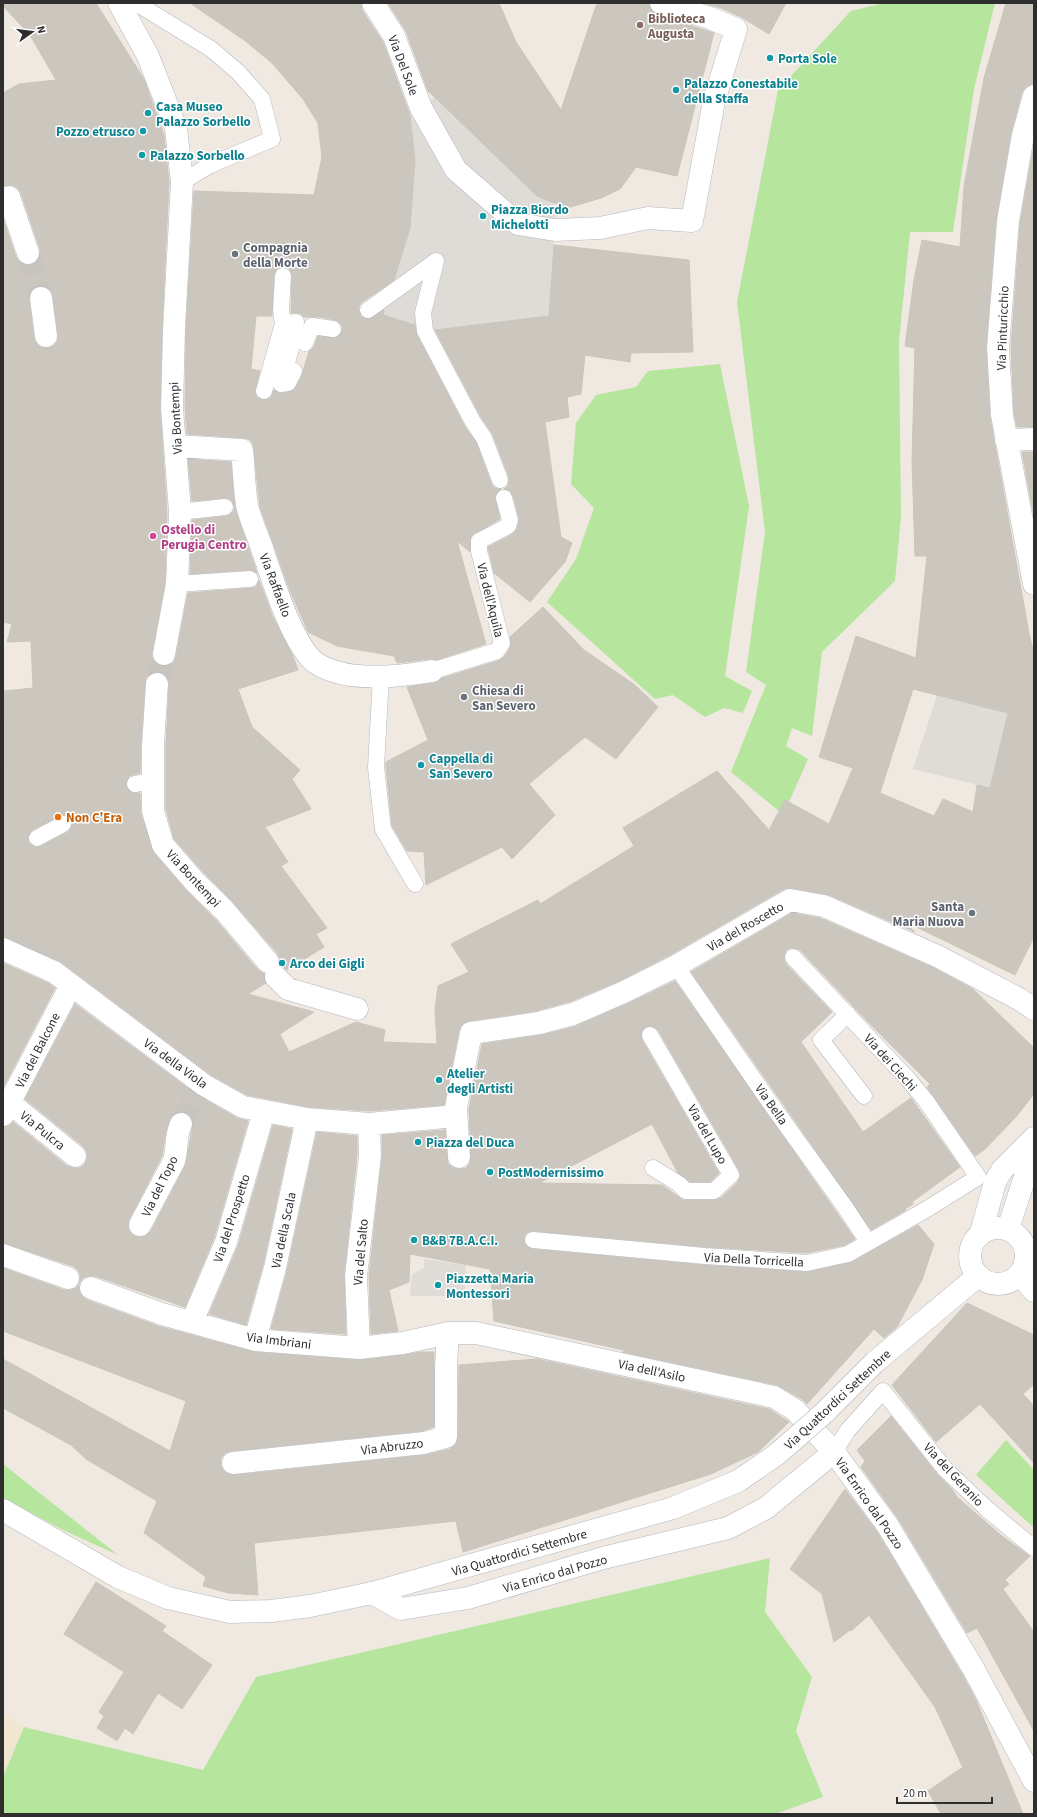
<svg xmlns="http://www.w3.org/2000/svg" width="1037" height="1817" font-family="'Source Sans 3',sans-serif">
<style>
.education{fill:#f0e6d1}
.green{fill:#b6e59e}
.plaza{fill:#dfdcd8}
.building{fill:#cbc7bf;stroke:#cbc5ba;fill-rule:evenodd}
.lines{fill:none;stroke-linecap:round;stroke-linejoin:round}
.pedestrian-tunnel{stroke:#c8c4bd;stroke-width:22;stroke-dasharray:22 11;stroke-linecap:butt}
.minor-tunnel{stroke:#c8c4bd;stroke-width:22;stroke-dasharray:22 11;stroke-linecap:butt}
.service-casing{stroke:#b4b7c1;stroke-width:17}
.pedestrian-casing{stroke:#b4b7c1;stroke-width:23}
.minor-casing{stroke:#b4b7c1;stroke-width:23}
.tertiary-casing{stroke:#b4b7c1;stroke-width:23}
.secondary-casing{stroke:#b4b7c1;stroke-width:23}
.service{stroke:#fff;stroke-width:16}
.pedestrian{stroke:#fff;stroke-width:22}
.minor{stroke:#fff;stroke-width:22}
.tertiary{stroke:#fff;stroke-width:22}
.secondary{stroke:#fff;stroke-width:22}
.secondary-bridge-casing{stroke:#b4b7c1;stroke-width:23;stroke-linecap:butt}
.secondary-bridge{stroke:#fff;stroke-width:22}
.education-dot{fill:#8d6e63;stroke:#fff;stroke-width:1.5}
.culture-dot{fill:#0f9aa8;stroke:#fff;stroke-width:1.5}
.worship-dot{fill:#6b7280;stroke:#fff;stroke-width:1.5}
.hotel-dot{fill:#d1479c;stroke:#fff;stroke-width:1.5}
.food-dot{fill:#e8710a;stroke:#fff;stroke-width:1.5}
.labels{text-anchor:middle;stroke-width:3;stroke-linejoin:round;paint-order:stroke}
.education-label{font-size:13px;font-weight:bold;fill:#785e54;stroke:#fff;text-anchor:start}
.culture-label{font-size:13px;font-weight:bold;fill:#0d838f;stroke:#fff;text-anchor:start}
.street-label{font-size:13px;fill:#2e2e2e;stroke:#fff}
.worship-label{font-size:13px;font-weight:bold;fill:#5b616d;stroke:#fff;text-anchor:start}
.hotel-label{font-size:13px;font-weight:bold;fill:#b23c85;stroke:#fff;text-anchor:start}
.food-label{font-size:13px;font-weight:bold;fill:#c56008;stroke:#fff;text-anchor:start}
</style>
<rect width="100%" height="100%" fill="#efe9e1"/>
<path class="education" d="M3,1713l21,14 -21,50z"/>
<path class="green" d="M884,3h111l-21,86 -21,143h-43l-11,109 2,176 -6,64 -73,71 -10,84 -20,-8 -6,18 22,13 -19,43 -4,-2 -6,11 -48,-39 35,-87 -20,-13 19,-140 -28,-230 41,-212 73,-79z
M720,364l29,142 -24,170 27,15 -9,22 -19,-5 -19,9 -32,-22 -18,4 -108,-97 29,-43 18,-51 -23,-24 5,-61 20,-28 40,-8 12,-16z
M1006,1440l28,30v58l-58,-53z
M3,1464l115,91 -55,-25 -60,-32z
M770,1558l-5,54 47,65 -16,54 27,66 -48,17h-772v-37l21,-50 179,43 53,-93z"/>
<path class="plaza" d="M434,98l103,98 18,7 -1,42 -5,71 -119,15 -62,-21 10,-27 14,2 18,-57 5,-68 -5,-45z
M937,695l71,18 -18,75 -77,-19z
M424,1259l42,6 -1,31h-55l2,-22 12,-6z"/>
<path class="building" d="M3,3h93l48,76 20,56 5,47 -7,147 -2,79 7,104 -2,71 -13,69v6l4,5 5,3h7l6,-4 2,-6 12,-63 63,-5 5,-1 3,-7 13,35 21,41 5,14 -60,19 14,38 48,43 -8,9 19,30 -46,18 23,35 -7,4 46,62 -11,6 8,13 -37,23 -7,-5v-6l-2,-5 -45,-52 -29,-29 -30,-34 -8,-30v-64l3,-61 -1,-5 -4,-5 -6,-2 -7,1 -5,4 -1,6 -4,61 -1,29 -11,3 -3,9 5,8h9l1,21 13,39 32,37 29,29 43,51 6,4 2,9 -18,11 66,18 -34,22 9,18 67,-30 29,8 -2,12 54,2 -2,-34 3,-24 31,-14 -18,-28 87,-44 2,4 94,-58 -11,-18 94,-57 52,59 16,-30 44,24 24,-56 -34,-11 37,-121 60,22 11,-102h-12l-3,-95 3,-113 -10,-2 9,-66 8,-40 38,7 4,-61 20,-108 22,-75h28v81l-8,3 -4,5 -11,41 -15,87 -10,127 4,70 39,216 3,13 2,1v290l-19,38 -113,-55 13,12 -86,-37 -37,-7 -8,1 -114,66 -51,26 -50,21 -33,9 -67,10 -6,3 -4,7 -15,74 -75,6 -60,-4 -62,-12 -36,-20 -150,-113 -58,-25 1,-246 29,-3 -2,-47 -24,1 5,-18 -9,-2v-404l13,39 4,5 6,3h6l6,-4 2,-6v-6l-19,-56 -4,-6 -5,-2 -9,1v-93l16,-9 37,-4 -26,-45 -27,-29zM39,286l7,1 5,4 2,5 5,39v5l-4,6 -6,2 -7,-1 -5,-4 -2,-5 -5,-39v-5l4,-6zM913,689l95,24 -18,75 -13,-3 -4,27 -30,-13 -9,17 -54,-23zM63,815l5,1 4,4v5l-4,7 -27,14 -5,1 -7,-4 -1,-6 4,-7z
M190,3h171l1,7 21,32 27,73 5,45 -5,68 -16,52 -32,22 -3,4v5l2,5 8,3 15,-9 -1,5 32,10 2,10 48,92 11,15 15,41 3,5 7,1 -6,7 5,23 -29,17 -1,16 -13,-11 29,103 -49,16 -7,-1 -33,4 -3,-7 -57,-10 -29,-14 -19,-44 -29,-81 -7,-63 -4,-5 -6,-1 -56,-4 -2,-26 1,-78 8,-139 120,4 8,-38 -4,-34 -15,-24 -31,-36 -28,-23zM284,267l5,1 3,8 -1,37h8l5,4h16l15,3 7,5v6l-6,7 -18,-2 -4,11 -5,4 -8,27 -7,12 -12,3 -8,-3 -4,8 -8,2 -5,-3 -2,-4 5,-22 -9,-2 5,-53h16l2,-41 4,-7z
M388,3h111l17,39 45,68 36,-107h52l3,8 5,4 57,18 -37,143 -41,-9 -16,22 -19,9 -34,10 -30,-12 -109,-105 -22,-60z
M704,3h82l-17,31 -28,-17 -20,-9z
M1034,145v282h-17l-3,-14 -3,-65 9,-125z
M554,245l135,15 4,92 -62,1 -1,9 -45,-7 -4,39 -14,3 2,20 -24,5 16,115 11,6 -7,19 -35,40 -36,-29 -6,-26 25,-13 4,-5 2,-11 -6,-23 -3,-4 -6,-2 4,-3 1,-9 -16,-42 -12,-18 -46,-87 114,-14z
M1022,452h12v65z
M188,459l43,3 4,46 22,65 -8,-3 -59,4 2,-54 34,-4 8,-5v-5l-2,-5 -8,-3 -32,3z
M543,607l41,43 51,35 23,22 -42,52 -31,-22 -56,47 26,31 -43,44 -10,-12 -76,38 -2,-33 -17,-1 -15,-25 -6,-59v-5l42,-22 -21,-53 27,-4 8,-5 58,-18 5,-4 5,-8v-11z
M792,913l28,5 112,49 41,22 61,59v46l-19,24 -31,32 -9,6 -48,-69 3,-3 -61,-61 -69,-73 -9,-2 -5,2 -2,9 2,5 46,48 -31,30 62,90 48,-34 49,69 -48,35 1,2 -8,5 1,1 -35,20 -180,-258z
M3,963l45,20 7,5 -52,100z
M675,981l180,258 -10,6 -39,8 -100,-6 -172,-16 -5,1 -4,3v9l7,5 172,16 103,7 45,-10 66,-37 16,19 -12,36 -25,47 -13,11 -10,-9 -67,75 -5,-5 -25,-14 -155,-33 6,-1 -134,-30 -4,-52 -80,-15 -1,28 -20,8 9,41 -27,3 -2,-58 13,-119v-22l63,-5 3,34 6,4 5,1 7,-1 4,-5 1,-7 -2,-47 13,-65 59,-9 35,-9 53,-23zM650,1026l8,4 81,140 1,5 -2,7 -17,16 -7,2h-31l-21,-15 -123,-2 113,-59 26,49 12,9h20l9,-9 -77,-133 -1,-5 1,-5z
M75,1004l122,91 40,23 11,3 -34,117 -29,69 -90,-31h-7l-5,2 -4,5v8l3,5 5,4 71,26 96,26 104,8 46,-5 17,-3h13v75l-12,4 -190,20 -7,2 -4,5v7l2,5 5,4 6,1 191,-20 25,-6 6,-5 2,-7 1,-72 78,-6 232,50 20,13 -31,30 -47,22 -248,78 -7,-31 -202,22 4,52 -30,-2 -25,-7 3,-9 -62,-44 13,-32 -71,-42 -15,-14 -68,-37v-49l167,92 16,-50 -183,-70v-63l61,22h7l5,-2 4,-6v-7l-2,-5 -5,-4 -70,-23v-116l6,-1 4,-4 54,44 6,2h7l5,-4 2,-6v-6l-4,-6 -58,-47zM180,1112h6l5,4 2,7 -7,41 -35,67 -5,5 -5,1 -7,-1 -5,-5 -1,-5 1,-6 33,-64 4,-25 4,-12 4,-5z
M273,1125l19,4 -29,136 -17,60 -37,-11 29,-68z
M317,1132l40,4v19l-13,120 2,59 -75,-5 16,-58z
M967,1303l67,32v49l-11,10 11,12v57l-54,-59 -44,38 -44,-57z
M891,1416l47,59 14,14 5,8 45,39 28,20 -25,24 4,4 -6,5 31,43v99l-57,-103 -10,5 -68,-113 -38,-53 4,-6 -8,-11z
M845,1489l33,44 84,141 14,26 47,114h-82l-13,-23 32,-22 3,-1 -28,-61 -66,-92 -18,16 -1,-1 -16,12 -12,-48 -32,-25z
M96,1582l70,44 -4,5 50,34 -30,44 -24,-16 -25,41 -8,-6 -8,13 -20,-13 7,-12 -5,-4 25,-40 -60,-38z"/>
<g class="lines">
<path class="pedestrian-tunnel" d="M28,253l13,45"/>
<path class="minor-tunnel" d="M157,684l7,-30
M181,1124l18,-32"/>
<defs>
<path id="service" d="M136,3l75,46 27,23 24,27 10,40 -62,26 -28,17
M436,261l-13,52 2,18 48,91 11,16 16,42
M368,310l68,-49
M283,324l13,-2 -4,23 -11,39 7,-1 6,-12
M305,343l7,-17 21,3
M264,391l19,-67 -2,-14 2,-34
M180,512l45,-5
M177,584l73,-5
M432,671l65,-20 5,-8 -23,-92v-10l29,-15 2,-6 -6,-22
M381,677l-5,90 7,62 32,55
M135,784l18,-3
M37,838l26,-14
M793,957l115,122 18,22 52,76
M676,966l90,131 79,110 23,35
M848,1014l-27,26 43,56
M650,1035l81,140 -17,16h-28l-7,-7 -26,-16
M533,1240l172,16 102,7 41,-9 79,-45 51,-32
M834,1452l14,-22 35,-39 62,78 43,41 46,38"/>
<path id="pedestrian" d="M9,197l19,56
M41,298l5,38"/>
<path id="minor" d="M119,3l29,53 28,72 6,54 -8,147 -2,79 8,104 -3,72 -13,70
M373,3l21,33 27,72 35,62 62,54 37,6 45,-2 48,-10 44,3 22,-120 22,-72 -26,-11 -49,-15
M1034,96l-11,39 -15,86 -10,127 4,67 32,169
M1006,440l28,-1
M176,446l66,4c2,18 2,37 5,55 3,14 10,29 15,43 9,27 31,99 54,115 30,20 82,14 116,8
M157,684l-4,61v66l10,34 32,37 29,28 44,52
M3,949l51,23 150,113 39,22 64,12 62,5
M276,977l12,12 69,20
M10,1103l65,53
M3,1115l68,-130
M459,1157l-3,-49 15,-75 68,-10 34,-9 51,-22 52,-26 114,-66 34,6 113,50 82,43 15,10
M140,1225l34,-64c4,-13 1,-26 7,-37
M1008,1229l26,-80
M981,1233l14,-51 7,-12 32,-32
M1026,1253l8,-2
M3,1255l65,23
M91,1288l71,26 93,26 104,8 44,-5 45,-10h28l298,64 21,13 39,42
M192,1322l34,-80 38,-131
M255,1340l20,-72 32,-149
M359,1348l-3,-72 14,-120 -1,-32 87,-8
M233,1463l191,-20 22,-6v-71l2,-33"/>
<path id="tertiary" d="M372,1593l29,16 67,-11 135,-40 125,-30 38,-20 68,-56 54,74 85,142 61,113"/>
<path id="secondary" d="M970 1256a28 28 0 1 1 56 0a28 28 0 1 1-56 0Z
M1019,1274l15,17
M824,1413l51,-51 103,-86
M3,1510l115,67 50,21 62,14 41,-1 39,-5 62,-13 301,-85 65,-27 38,-26 23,-20"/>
</defs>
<use href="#service" class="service-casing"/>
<use href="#pedestrian" class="pedestrian-casing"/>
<use href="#minor" class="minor-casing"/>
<use href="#tertiary" class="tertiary-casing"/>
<use href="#secondary" class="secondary-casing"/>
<use href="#service" class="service"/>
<use href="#pedestrian" class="pedestrian"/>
<use href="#minor" class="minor"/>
<use href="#tertiary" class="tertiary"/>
<use href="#secondary" class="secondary"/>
<defs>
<path id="secondary-bridge" d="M799,1435l25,-22"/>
</defs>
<use href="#secondary-bridge" class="secondary-bridge-casing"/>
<use href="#secondary-bridge" class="secondary-bridge"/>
</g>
<circle class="education-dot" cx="640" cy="25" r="4"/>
<g class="culture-dot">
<circle cx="770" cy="58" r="4"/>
<circle cx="676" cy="90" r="4"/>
<circle cx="148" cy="113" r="4"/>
<circle cx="143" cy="131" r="4"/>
<circle cx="142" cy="155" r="4"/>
<circle cx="483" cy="216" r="4"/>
<circle cx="421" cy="765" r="4"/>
<circle cx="282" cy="963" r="4"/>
<circle cx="439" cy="1080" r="4"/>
<circle cx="418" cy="1142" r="4"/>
<circle cx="490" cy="1172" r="4"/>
<circle cx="414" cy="1240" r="4"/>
<circle cx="438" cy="1285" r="4"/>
</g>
<g class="worship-dot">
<circle cx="235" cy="254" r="4"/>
<circle cx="464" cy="697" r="4"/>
<circle cx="972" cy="913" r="4"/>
</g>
<circle class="hotel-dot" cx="153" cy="536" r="4"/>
<circle class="food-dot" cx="58" cy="817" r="4"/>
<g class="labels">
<g class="education-label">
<text x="648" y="23">Biblioteca<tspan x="648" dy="15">Augusta</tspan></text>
</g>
<g class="culture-label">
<text x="778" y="63">Porta Sole</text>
<text x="684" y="88">Palazzo Conestabile<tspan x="684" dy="15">della Staffa</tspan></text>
<text x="156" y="111">Casa Museo<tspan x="156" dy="15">Palazzo Sorbello</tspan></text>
<text x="135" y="136" text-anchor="end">Pozzo etrusco</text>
<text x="150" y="160">Palazzo Sorbello</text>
<text x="491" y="214">Piazza Biordo<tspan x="491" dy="15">Michelotti</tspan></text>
<text x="429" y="763">Cappella di<tspan x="429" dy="15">San Severo</tspan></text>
<text x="290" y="968">Arco dei Gigli</text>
<text x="447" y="1078">Atelier<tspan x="447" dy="15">degli Artisti</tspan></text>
<text x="426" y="1147">Piazza del Duca</text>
<text x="498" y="1177">PostModernissimo</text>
<text x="422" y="1245">B&amp;B 7B.A.C.I.</text>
<text x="446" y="1283">Piazzetta Maria<tspan x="446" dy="15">Montessori</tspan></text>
</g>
<g class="street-label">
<text transform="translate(404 65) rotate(69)" y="5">Via Del Sole</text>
<text transform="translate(1002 328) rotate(-88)" y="5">Via Pinturicchio</text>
<text transform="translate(175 418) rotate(-93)" y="5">Via Bontempi</text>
<text transform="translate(276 585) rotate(69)" y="5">Via Raffaello</text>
<text transform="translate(491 600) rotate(76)" y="5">Via dell'Aquila</text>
<text transform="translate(194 878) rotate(47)" y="5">Via Bontempi</text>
<text transform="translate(745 926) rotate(-30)" y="5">Via del Roscetto</text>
<text transform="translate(37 1050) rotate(-63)" y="5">Via del Balcone</text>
<text transform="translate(891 1062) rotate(48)" y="5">Via dei Ciechi</text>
<text transform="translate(176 1063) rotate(36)" y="5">Via della Viola</text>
<text transform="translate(772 1104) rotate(55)" y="5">Via Bella</text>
<text transform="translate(43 1130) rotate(39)" y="5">Via Pulcra</text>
<text transform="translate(708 1134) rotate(60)" y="5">Via del Lupo</text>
<text transform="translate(159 1186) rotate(-64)" y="5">Via del Topo</text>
<text transform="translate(231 1218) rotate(-72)" y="5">Via del Prospetto</text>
<text transform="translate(283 1230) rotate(-78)" y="5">Via della Scala</text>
<text transform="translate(360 1252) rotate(-85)" y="5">Via del Salto</text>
<text transform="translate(754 1259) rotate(3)" y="5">Via Della Torricella</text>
<text transform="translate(279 1340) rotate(7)" y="5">Via Imbriani</text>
<text transform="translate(652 1370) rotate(12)" y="5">Via dell'Asilo</text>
<text transform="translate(837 1399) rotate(-43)" y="5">Via Quattordici Settembre</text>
<text transform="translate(392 1446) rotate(-7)" y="5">Via Abruzzo</text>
<text transform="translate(954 1474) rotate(47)" y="5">Via del Geranio</text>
<text transform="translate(870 1503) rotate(55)" y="5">Via Enrico dal Pozzo</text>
<text transform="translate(519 1552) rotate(-16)" y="5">Via Quattordici Settembre</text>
<text transform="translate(555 1573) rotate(-16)" y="5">Via Enrico dal Pozzo</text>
</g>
<g class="worship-label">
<text x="243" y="252">Compagnia<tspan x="243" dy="15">della Morte</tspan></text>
<text x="472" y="695">Chiesa di<tspan x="472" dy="15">San Severo</tspan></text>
<text x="964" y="911" text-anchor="end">Santa<tspan x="964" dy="15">Maria Nuova</tspan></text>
</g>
<g class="hotel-label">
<text x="161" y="534">Ostello di<tspan x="161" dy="15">Perugia Centro</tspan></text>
</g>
<g class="food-label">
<text x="66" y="822">Non C'Era</text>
</g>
</g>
<rect width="1037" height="1817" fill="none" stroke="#2e2e2e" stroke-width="8"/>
<g transform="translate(32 32) rotate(76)" stroke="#ffffff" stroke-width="3" paint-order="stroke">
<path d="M0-3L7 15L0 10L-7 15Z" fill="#2e2e2e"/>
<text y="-6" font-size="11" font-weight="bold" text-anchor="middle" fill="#2e2e2e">N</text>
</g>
<path d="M897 1797v6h95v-6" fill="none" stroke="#2e2e2e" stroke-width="2"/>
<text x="903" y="1797" font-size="12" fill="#2e2e2e" stroke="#ffffff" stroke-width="3" paint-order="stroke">20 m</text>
</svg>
